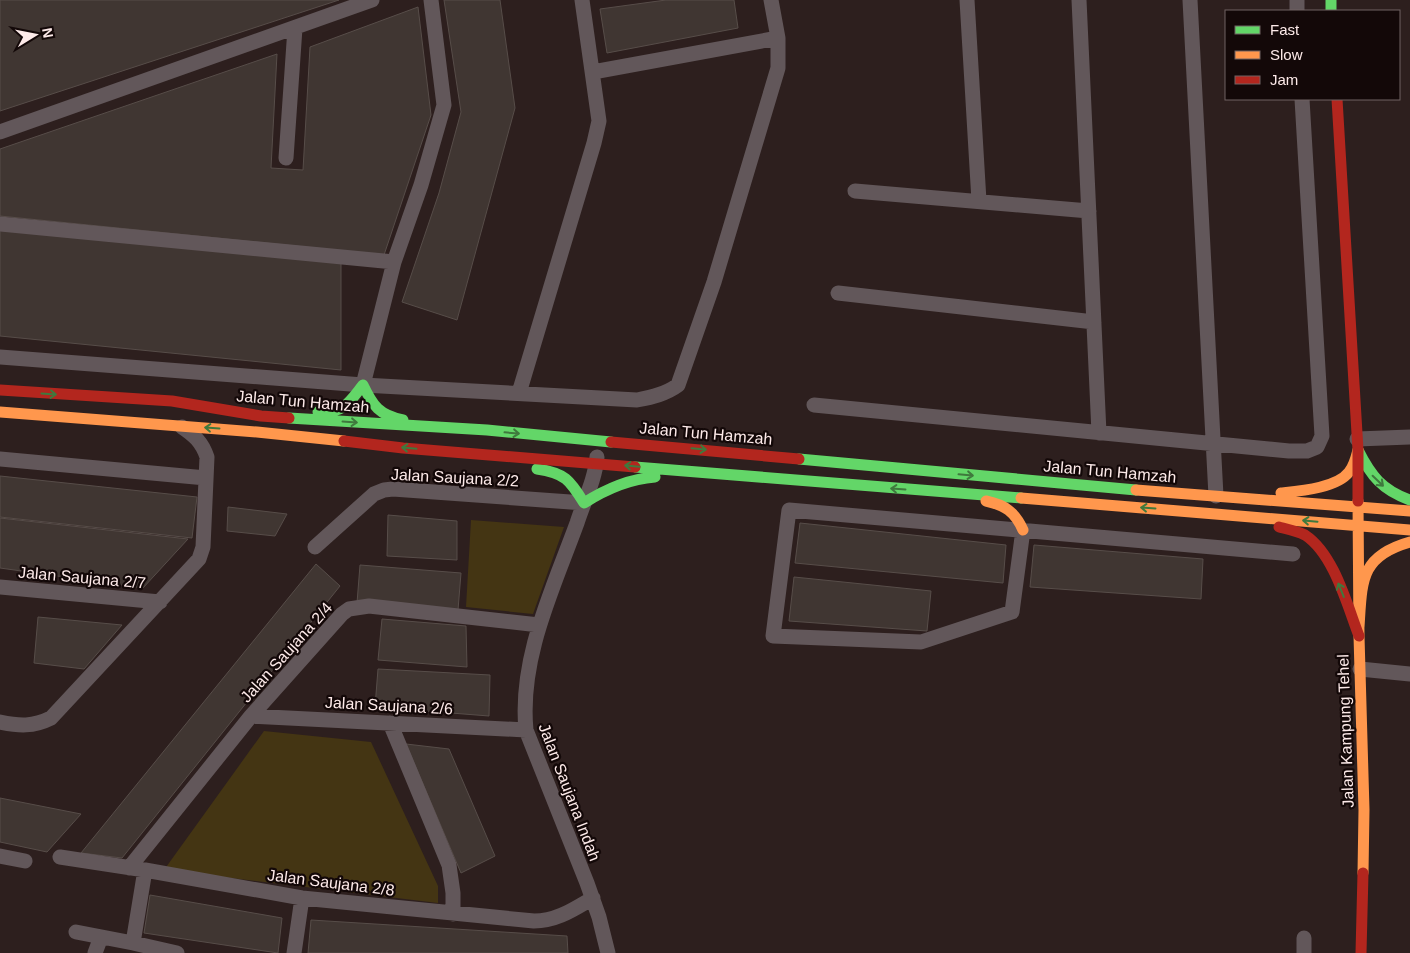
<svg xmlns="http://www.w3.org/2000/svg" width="1410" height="953" font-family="Arial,sans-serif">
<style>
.green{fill:#443513}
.building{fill:#403632;stroke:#574d49}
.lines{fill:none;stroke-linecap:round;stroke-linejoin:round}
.street{stroke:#62575a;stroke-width:15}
.fast{stroke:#63d668;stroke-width:11}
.slow{stroke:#ff974d;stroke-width:11}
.jam{stroke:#b3261e;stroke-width:11}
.oneway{stroke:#3f793d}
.labels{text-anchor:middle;stroke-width:4.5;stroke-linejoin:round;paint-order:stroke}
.street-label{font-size:16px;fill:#fdeae9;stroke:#130808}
</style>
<rect width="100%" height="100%" fill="#2d1f1e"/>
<path class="green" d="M471,520l93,7 -31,87 -67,-7z
M264,731l107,11 67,144v17l-274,-33z"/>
<path class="building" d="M0,0h339l-339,111z
M444,0h56l15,108 -58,212 -55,-18 37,-109 22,-81z
M666,0h68l4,28 -131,25 -7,-44z
M418,7l13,108 -47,140 -384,-39v-67l277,-95 -6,114 32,2 7,-123z
M0,230l341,33v107l-341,-34z
M0,476l197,21 -5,41 -192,-21z
M228,507l59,7 -12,22 -48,-5z
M388,515l69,6v39l-70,-4z
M0,518l188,21 -45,49 -143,-20z
M800,523l206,22 -3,38 -208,-20z
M1034,545l169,14 -2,40 -171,-12z
M316,564l24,22 -218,272 -41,-5z
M360,565l101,8 -3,37 -101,-7z
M794,577l137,14 -4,40 -138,-10z
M38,617l84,8 -38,44 -50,-6z
M382,619l84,7 1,41 -89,-7z
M378,669l112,6 -1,41 -114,-9z
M406,744l43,5 46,107 -34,17z
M0,798l81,16 -34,38 -47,-10z
M150,895l132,23 -4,35 -134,-20z
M311,920l256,16 1,17h-260z"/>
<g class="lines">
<path class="street" d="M967,0l12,201
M1079,0l20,433
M1190,0l26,496
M1297,0v11
M593,72l185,-34
M0,132l372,-132
M286,158l9,-130
M855,191l234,20
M0,224l394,38
M838,293l256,29
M0,357l363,28 274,15c15,-3 29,-6 41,-15l36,-103 64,-214v-30l-7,-38
M363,385l31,-123 27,-77 23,-80 -13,-105
M519,393l75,-250 5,-22 -17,-121
M814,405l475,46h18l10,-4 5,-11 -20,-337
M1357,439l53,-2
M597,457c-2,23 -13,44 -20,66 -24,66 -58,135 -51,207l61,153 12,34 9,36
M0,459l206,19
M1023,530l-11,82 -91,30 -148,-6 16,-126 504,44
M315,547l59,-53 10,-4 9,-1 191,14
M0,587l160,15
M1360,669l50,5
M251,716l275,14
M0,722c19,4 33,5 51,-4l148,-159 4,-12 4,-90c-5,-15 -13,-22 -25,-30
M390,723l59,142 4,28v21
M0,856l25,5
M60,857l85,13 157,28 232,23c23,0 40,-12 59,-23
M129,868l122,-152 91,-102 7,-5 20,-3 170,19
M145,870l-12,73 44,10
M76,932l57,11
M95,953l6,-16
M294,953l8,-55
M1304,953v-15"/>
<path class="fast" d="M1331,0v11
M318,412c26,1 30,-8 45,-27 10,21 16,30 40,35
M289,418l198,12 124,12
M1358,450c13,26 24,40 52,50
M799,459l337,31
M635,467l386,31
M537,469c28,4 33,11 47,34 22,-14 44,-24 71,-26"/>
<path class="slow" d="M0,412l257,20 87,9
M1136,490l274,21
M1281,493c19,-2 56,-5 68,-21 5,-6 7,-14 9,-22
M1021,498l389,32
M986,501c19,4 29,11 37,29
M1358,501l1,135 5,174 -1,63
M1359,627c3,-46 1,-71 51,-85"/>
<path class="jam" d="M1337,99l21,351v51
M0,390l172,11 89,15 28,2
M344,441l59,7 232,19
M611,442l188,17
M1279,527c8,2 18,4 26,8 29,19 42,70 54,101
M1361,953l2,-80"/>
</g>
<defs><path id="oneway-shaft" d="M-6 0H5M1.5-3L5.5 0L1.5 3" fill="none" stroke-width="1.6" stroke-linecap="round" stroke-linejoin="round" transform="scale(1.25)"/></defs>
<g class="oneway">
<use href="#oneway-shaft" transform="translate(49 394) rotate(4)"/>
<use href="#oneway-shaft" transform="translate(350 422) rotate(4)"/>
<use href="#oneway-shaft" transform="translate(212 428) rotate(-176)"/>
<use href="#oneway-shaft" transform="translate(512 433) rotate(5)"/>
<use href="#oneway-shaft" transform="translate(409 448) rotate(-175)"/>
<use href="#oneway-shaft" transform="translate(699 449) rotate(5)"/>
<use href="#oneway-shaft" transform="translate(632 466) rotate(-175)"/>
<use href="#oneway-shaft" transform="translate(966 475) rotate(5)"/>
<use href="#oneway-shaft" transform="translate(1378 481) rotate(44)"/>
<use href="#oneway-shaft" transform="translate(898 489) rotate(-176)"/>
<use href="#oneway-shaft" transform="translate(1148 508) rotate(-176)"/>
<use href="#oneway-shaft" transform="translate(1310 521) rotate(-175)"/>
<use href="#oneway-shaft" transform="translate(1341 590) rotate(-112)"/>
</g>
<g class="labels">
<g class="street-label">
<text transform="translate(303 401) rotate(5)" y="6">Jalan Tun Hamzah</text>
<text transform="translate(706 433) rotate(5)" y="6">Jalan Tun Hamzah</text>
<text transform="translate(1110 471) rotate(5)" y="6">Jalan Tun Hamzah</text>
<text transform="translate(455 477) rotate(3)" y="6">Jalan Saujana 2/2</text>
<text transform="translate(82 577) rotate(5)" y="6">Jalan Saujana 2/7</text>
<text transform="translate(286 652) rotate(-48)" y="6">Jalan Saujana 2/4</text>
<text transform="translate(389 705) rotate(3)" y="6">Jalan Saujana 2/6</text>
<text transform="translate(1345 731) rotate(-92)" y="6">Jalan Kampung Tehel</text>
<text transform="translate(570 792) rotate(69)" y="6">Jalan Saujana Indah</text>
<text transform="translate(331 882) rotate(7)" y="6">Jalan Saujana 2/8</text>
</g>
</g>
<rect x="1225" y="10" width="175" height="90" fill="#130808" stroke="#716262"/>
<rect x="1235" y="26" width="25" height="8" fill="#63d668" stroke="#716262"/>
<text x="1270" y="35" font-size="15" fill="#fdeae9">Fast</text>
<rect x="1235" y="51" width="25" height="8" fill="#ff974d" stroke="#716262"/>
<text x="1270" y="60" font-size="15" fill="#fdeae9">Slow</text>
<rect x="1235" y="76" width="25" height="8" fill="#b3261e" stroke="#716262"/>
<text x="1270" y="85" font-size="15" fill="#fdeae9">Jam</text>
<g transform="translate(35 35) rotate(80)" stroke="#130808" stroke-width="4" paint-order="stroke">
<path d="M0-4L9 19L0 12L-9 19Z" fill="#fdeae9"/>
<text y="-8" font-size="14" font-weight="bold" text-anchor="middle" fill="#fdeae9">N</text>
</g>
</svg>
